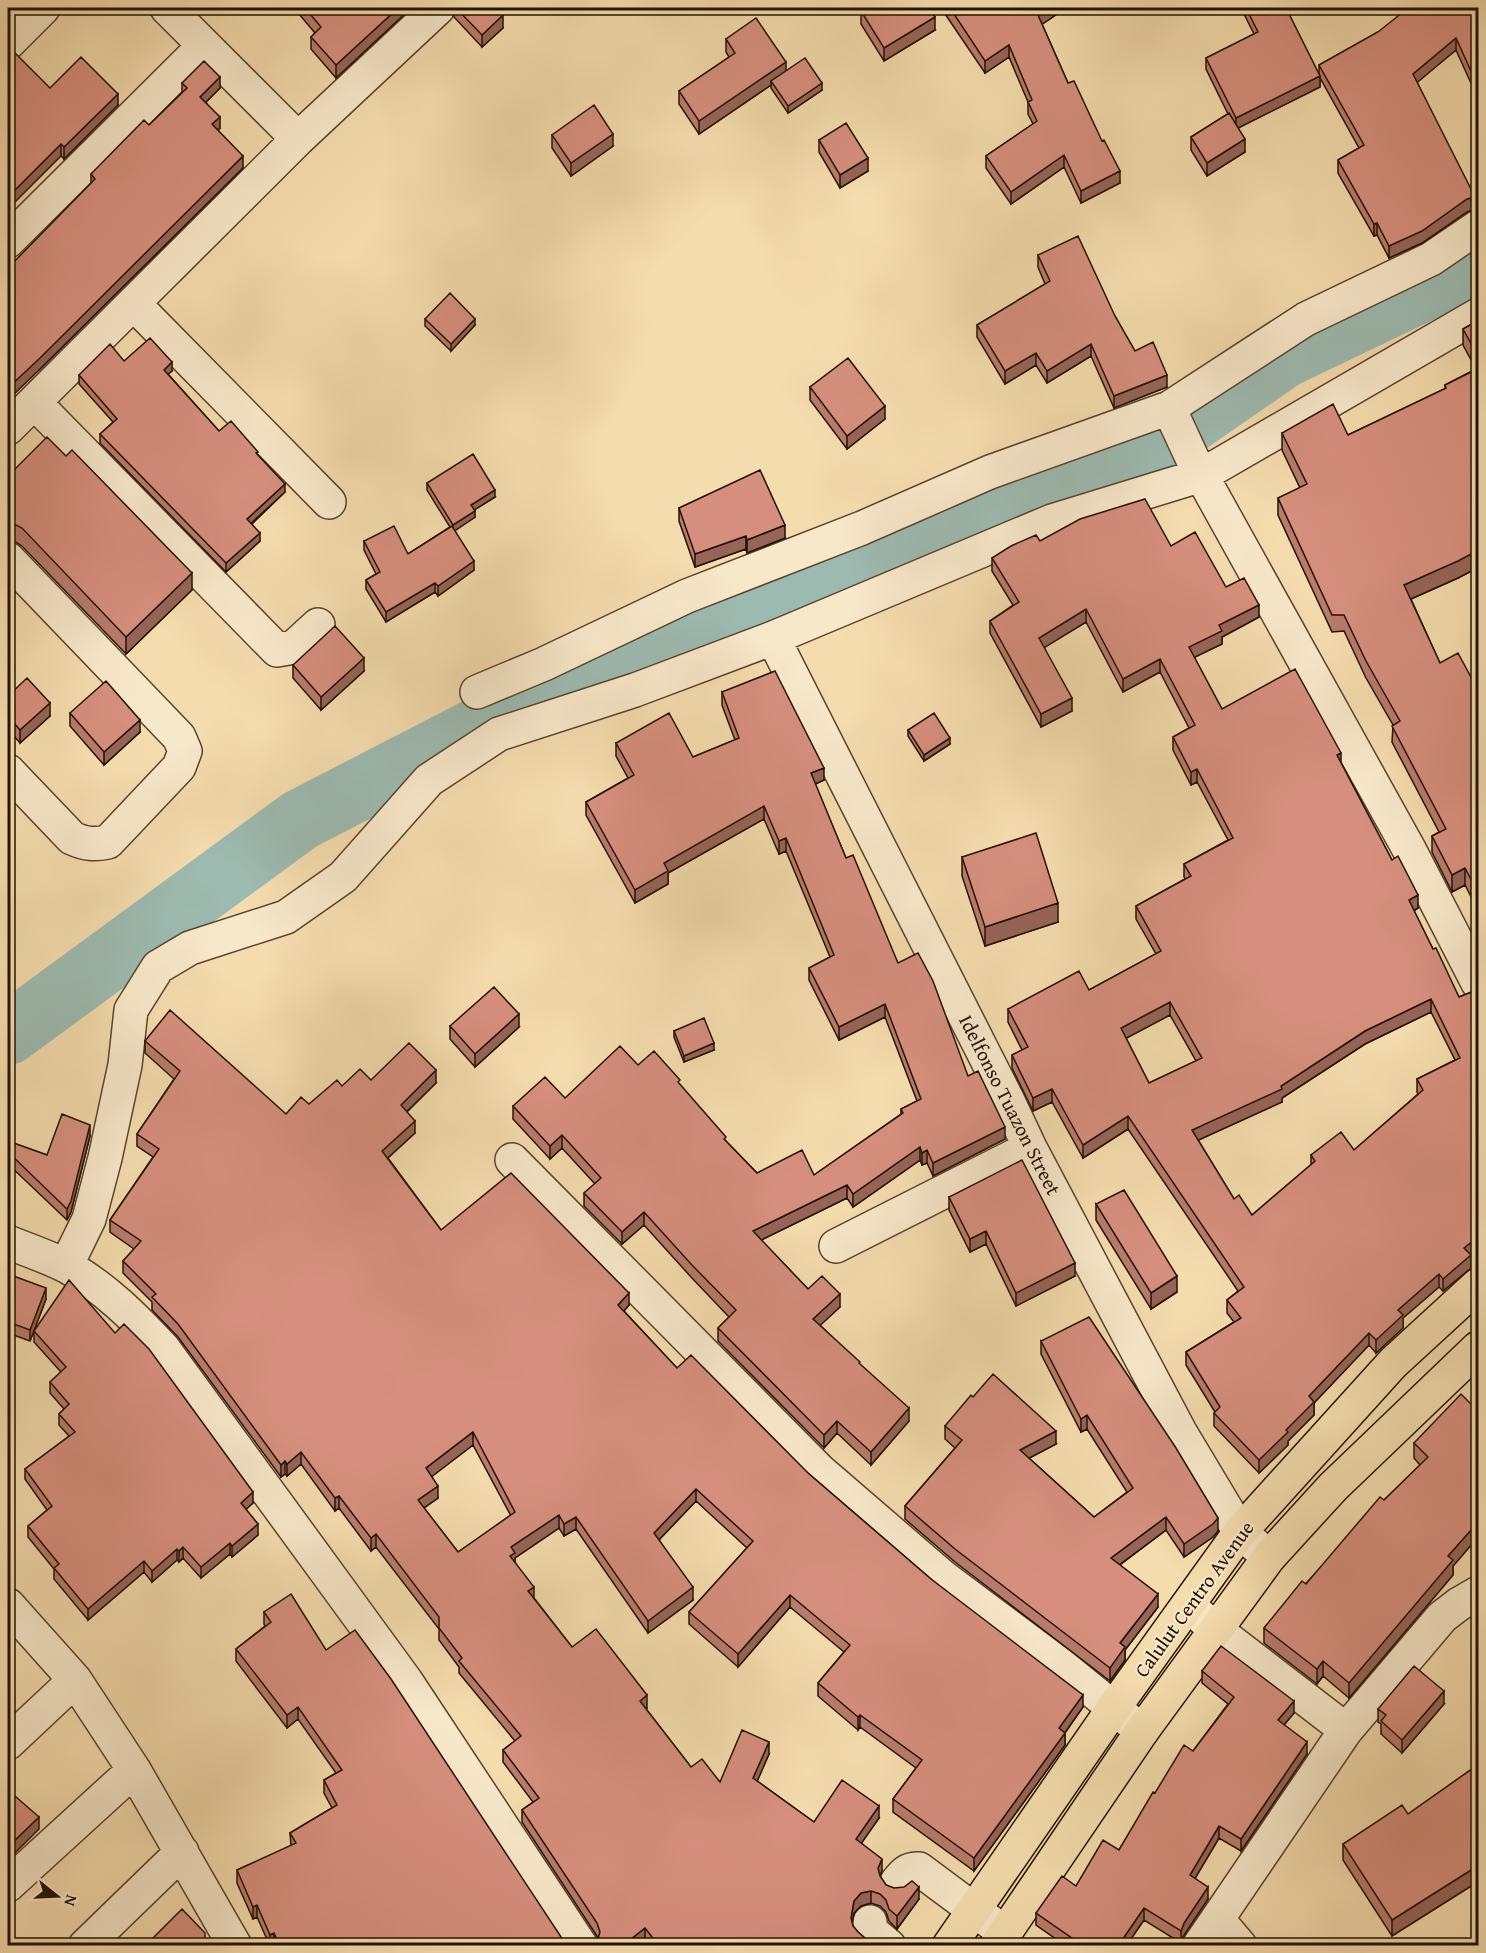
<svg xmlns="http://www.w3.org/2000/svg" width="1486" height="1953" font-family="'Gentium Book Plus',serif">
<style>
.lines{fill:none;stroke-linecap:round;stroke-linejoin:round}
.river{stroke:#9dbab0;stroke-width:62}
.minor-casing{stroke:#57442e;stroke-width:36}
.major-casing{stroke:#221204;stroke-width:36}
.minor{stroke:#f8e8ca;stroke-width:33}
.major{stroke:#f5dcae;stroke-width:33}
.wall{fill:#b87b6c;stroke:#221204;stroke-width:1.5;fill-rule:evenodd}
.shaded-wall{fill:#966458;stroke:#221204;stroke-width:1.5}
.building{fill:#d68f7e;stroke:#221204;stroke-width:1.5;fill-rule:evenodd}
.labels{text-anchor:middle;stroke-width:4.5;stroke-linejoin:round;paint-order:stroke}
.street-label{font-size:20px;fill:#221204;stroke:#f8e8ca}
</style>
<rect width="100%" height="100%" fill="#f5dcae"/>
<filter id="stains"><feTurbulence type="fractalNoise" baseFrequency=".00333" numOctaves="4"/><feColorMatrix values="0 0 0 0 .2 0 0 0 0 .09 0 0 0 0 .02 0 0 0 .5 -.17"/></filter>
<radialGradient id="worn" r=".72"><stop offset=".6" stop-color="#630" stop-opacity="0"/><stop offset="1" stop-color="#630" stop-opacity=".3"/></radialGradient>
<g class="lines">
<path class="river" d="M8,1034l292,-214 274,-141 381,-143 179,-75 150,-104 194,-93"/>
<defs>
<path id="minor" d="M167,8l131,131
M8,43l35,-35
M8,241l196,-195
M134,304l195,198
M34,402l243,248 17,-3 24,-22
M1169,408l25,54 216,389 68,132
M8,428l290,-289 140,-131
M8,559l171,178 6,14 -6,16 -71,75c-14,3 -23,2 -36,-4l-64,-67
M773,638l235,463 22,47 150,284 60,100 29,25
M477,692l67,-28 143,-68 175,-68 128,-56 179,-64 137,-89 125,-60 47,-32
M512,1160l308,311 123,106 119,89 80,65
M8,1242c19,8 41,15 60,25 37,21 66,50 95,81l243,333 175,265
M836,1246l194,-98
M66,1266l23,-47 16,-61 20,-93 6,-55 27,-43 32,-19 96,-31 57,-40 86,-97 70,-46 136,-44 138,-52 279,-117 150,-46 276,-160
M8,1605l67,75 59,90 101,176
M1188,1605l28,25 130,100
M8,1743l67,-63
M897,1882c6,-8 11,-14 22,-13l86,64
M8,1885l126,-115
M1218,1920l22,26
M870,1922v8l19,16
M85,1946l97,-94
M1199,1946l147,-216 96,-113 17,-13 19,-11"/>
<path id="major" d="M949,1946l164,-237 127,-177 153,-169 85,-78
M996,1946l146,-215 127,-174 64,-70 145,-139"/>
</defs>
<use href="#minor" class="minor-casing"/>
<use href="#major" class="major-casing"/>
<use href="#minor" class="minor"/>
<use href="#major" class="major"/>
</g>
<path class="wall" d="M294,8h117l-75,70 -25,-29v-12l4,-4z
M454,8h42l7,20 -21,19 -28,-30z
M941,8h125l-24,16 26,59 52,100 -39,20 -17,-36 -53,37 -25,-36v-12l47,-32 -5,-10v-12l-19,-45 -24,16z
M1241,8h45l33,67v-10l59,-33 101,-24v93l-23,-51 -39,32 58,127 -8,3 -45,31 -33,15 -12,-23 -3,1 -36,-63v-13l21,-12 -39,-70v9l-82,41 7,24 -38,24 -16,-26v-13l37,-23 -22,-45v-11l48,-24z
M861,11l74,19 -51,31 -23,-37z
M726,39l60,32 36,19 -34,23 -17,-25v-3l-72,49 -20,-30v-13l50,-34 -3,-5z
M182,83l38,5 -14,14 14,26 -2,2 25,38 -203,201 51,-186v-9l58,-49 33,-33z
M50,88l68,17 -54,54 -3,-3z
M552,135l61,11 -42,30 -19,-28z
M819,140l49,31 -28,17 -21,-36z
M1038,255l77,61 20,35 32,36 -53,21 -23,-52 -44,27 -11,-18 -31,19 -28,-47v-12l68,-41 -7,-17z
M425,319l50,6 -24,26 -26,-25z
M1479,320v247l-21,11 -47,21 29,64 32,16 7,-4v237l-14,-27 -13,7 -20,-40v-16l7,-4 -47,-90 1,-17 -27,-47 -22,-47 -12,1 -54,-117v-17l22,-10 -18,-38v-17l66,2 97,-46v-4l31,-16 -13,-24v-16z
M124,361l48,10 -4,3 51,57 39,24 27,37 -33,32 8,17 -34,31 -126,-129v-9l13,-12 -34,-38v-9z
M810,387l75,32 -38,30 -37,-49z
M8,476l184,114 -66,64 -104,-108 -8,-5 -6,-6z
M427,483l68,14 -21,13 1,7 -21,13 20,40 -36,26 -3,-4 -49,30 -20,-33v-9l10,-6 -12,-24v-9l44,13 42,-27 -23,-37z
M679,508l106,30 -38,15 -1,-4 -51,18 -16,-46z
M1040,541l131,5 55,41 33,30 -37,20v7l-28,13 28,52 119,54 51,97 26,48 -4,3 19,38 26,48 20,-8v260l-8,6v13l-28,23 -4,-4 -36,31v10l-27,25 -7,-8 -55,58v12l-26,26v4l-29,28 -45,-47v-13l1,-1 -29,-47v-13l48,-30 -7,-9v-13l11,-9 -110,-162 -45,29 -31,-56 -19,9 -21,-43v-13l10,-5 -14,-28v-13l81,-19 67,-36 -20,-35v-13l49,-27 -1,-2v-13l44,-24 -31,-58 -6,3 -18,-35v-13l16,-9 -29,-56 -37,20 -37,-70 -42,25 28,64 -31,16 -51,-94v-12l23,-16 -21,-34v-13zM1431,1012l24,48 -38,19v13l1,2 -64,56 -43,5v10l-59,50 -18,-16 -36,-59 84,-38v-4l83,-54zM1170,1015l26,46 -47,22 -23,-45z
M293,665l71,6 -43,39 -28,-32z
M722,692l102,88 -9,4 31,74 52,105 70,113 37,63 -72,37 -6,-13 -5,2 -2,-5 -67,47 -6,-9 -86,42 47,49 32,18 -20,18 40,40 49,56 -38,44 -34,-32 -13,15 -106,-107v-13l11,-11 -38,-40 -47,-52 -22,19 -38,-38v-13l11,-9 -33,-36 -12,11 -37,-40v-13l52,-8 73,-33 42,20 46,56 31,32 57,2 87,-61v-5l16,-8 -32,-84 -46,23 -30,-60v-12l21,-11 -44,-106 -7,3 -15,-35 -96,54v11l-33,19 -49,-88v-13l42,-24 -12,-22v-13l77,14 42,-17 -13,-35z
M8,696l42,20 -30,27 -12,-14z
M70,713l70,19 -36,33 -34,-39z
M908,730l42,14 -26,17 -16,-25z
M962,857l96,65 -73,24 -23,-70z
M450,1026l69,1 -44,40 -25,-28z
M674,1031l40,19 -30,12 -10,-25z
M145,1041l141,73 23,-10 33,-18 29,-6 65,3 -29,29 8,21 -27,25 53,72 188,75 -5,6 53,57 131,105 123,106 152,128 -18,26v12l-91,126 -81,-59v-13l23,-31 -56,-41 -2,3 -40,-34v-13l26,-31 -54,-45 -52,60 -49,-43v-12l58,-64 -51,-47 -37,39 34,60 -45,33 -72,-104 -12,7 -5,-8 -44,30v4l19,36 38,49 75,61 -1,1 45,58 29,15 49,-28 -12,27 57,41 65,-4 -18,25 21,28 -2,5 6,9 33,14 -22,30 -8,-8 -3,-9 -6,-6 -9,-3 -10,3 -7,7 -2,9 1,4 5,6 16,14h-225l-4,-6 -48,2 1,-2 -1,-4 -75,-114v-12l11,-8 -30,-40v-12l12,-9 -56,-68v-6l-20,-27v-11l-63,-82 -5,4 -32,-43 -4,3 -34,-47 -14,12 -2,-2 -4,3 -103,-140 -26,-27v-8l-29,-29v-12l11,-12 -24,-17v-12l43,-63 -16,-11v-12l37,-55 -29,-26zM473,1445l38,71 -53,36 -34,-44 14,-10 -6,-22z
M90,1136l-19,76 -4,8 -59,-56v-23l39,14z
M949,1197l126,79 -59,30 -30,-62 -16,8 -21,-42z
M1096,1204l81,88 -26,17 -55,-89z
M8,1274l38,25 -16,42 -22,-8z
M34,1331l219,172 -7,6 12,26 -26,22 -2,-3 -29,24 -18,-20 -4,4 -2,-2 -25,22 -8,-10 -56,48 -34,-41v-10l-26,-32v-11l19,-16 -22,-31v-10l44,-33 -10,-11v-11l5,-5 -14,-16v-11l11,-10 -27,-30z
M1041,1341l177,190 -5,6 -29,20 -18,-27 -46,35 38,42 -33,43v10l-15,21 -155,-119 -50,-43v-13l50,-58 -10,-9v-13l111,18 -27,14 65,59 33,-25 -40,-63 -6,3 -40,-78z
M1479,1412v124l-26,30v9l-104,123 -26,-22 -6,8 -53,-41v-15l120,-128 36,-35 -6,-7v-15z
M264,1612l62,38 241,296h-297l-13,-29 -4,2 -16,-36v-13l54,-24 -1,-13 42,-25 -8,-15v-13l12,-7 -38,-54 -11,9 -51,-67v-12l29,-23 -1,-2z
M1202,1671l92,42 -10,12 23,29 -66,97 -22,-13 -24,40 13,21 -24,36 -3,8 -37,-23 -18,26h-60l-30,-21v-12l40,-27 43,-36 36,-57 38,-42 35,-47 -26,-21z
M1444,1704l-42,49 -21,-19v-10l-3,-2v-13z
M1479,1764v117l-87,55 -49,-76v-16l65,-30z"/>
<path class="shaded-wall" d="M8,8h10l-10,10z
M398,8h13l-75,70v-13z
M1048,8h18l-28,19v-12z
M503,15v13l-21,19v-12z
M935,17v13l-51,31v-13z
M1456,38v12l-43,36v-12z
M1009,45v12l-24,16v-12z
M786,62v13l-15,6v4l-72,49v-13z
M1320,76v11l-84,42v-11z
M220,77v11l-20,20v-11z
M822,83v7l-34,23v-7z
M118,94v11l-54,54v-12z
M220,117v11l-8,8v-12z
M613,134v12l-42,30v-13z
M1245,139v13l-38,24v-13z
M61,144v12l-53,53v-12z
M1064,155v12l-53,37v-12z
M243,156v12l-203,201 -32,31v-12z
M868,158v13l-28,17v-13z
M1120,171v12l-39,20v-12z
M1475,197v12l-8,3 -45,31 -33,15v-12l78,-47z
M1377,223v12l-3,1v-12z
M475,319v6l-24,26v-7z
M1091,344v12l-44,27v-12z
M1036,353v12l-31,19v-13z
M172,362v9l-8,7v-8z
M1167,375v12l-53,21v-12z
M885,406v13l-38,30v-13z
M285,484v8l-38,35v-8z
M495,490v7l-24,15v-7z
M475,511v6l-22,15v-7z
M785,525v13l-38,15v-13z
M260,533v8l-34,31v-9z
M746,536v13l-51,18v-13z
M1479,550v17l-21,11 -54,24v-17z
M474,561v9l-36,26v-10z
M192,573v17l-66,64v-17z
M435,583v9l-49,30v-10z
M1259,605v12l-37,20v7l-33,16v-13l30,-22z
M1086,609v13l-47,29v-13z
M364,658v13l-43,39v-13z
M1160,659v13l-37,20v-13z
M1072,698v13l-31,16v-13z
M50,703v13l-30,27v-13z
M140,720v12l-36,33v-13z
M950,738v6l-26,17v-6z
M1341,753v13l-4,-11z
M824,768v12l-13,6v-13z
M1197,769v13l-6,3v-13z
M764,806v13l-96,54v11l-33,19v-13l29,-27z
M786,838v13l-7,3v-13z
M1465,868v17l-13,7v-17z
M1418,895v13l-9,5v-13z
M1058,903v19l-73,24v-19z
M1431,999v13l-66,32 -83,54v4l-90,41v-13l89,-44 84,-55z
M1170,1002v13l-49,26v-13z
M885,1004v13l-46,23v-13z
M519,1014v13l-44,40v-13z
M714,1043v7l-30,12v-6z
M436,1070v13l-35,34v-12z
M1052,1089v13l-19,9v-13z
M1128,1116v13l-45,29v-13z
M415,1121v12l-33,30v-12z
M90,1125v11l-19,76 -4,8v-11z
M1005,1127v12l-72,37v-13z
M562,1135v13l-12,11v-13z
M920,1147v13l-67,47v-13z
M927,1150v13l-5,2v-12z
M847,1185v13l-94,46v-13z
M644,1212v13l-22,19v-12z
M986,1231v13l-16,8v-13z
M1479,1236v13l-8,6v13l-28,23v-12l21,-31z
M1075,1263v13l-59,30v-13z
M1439,1274v13l-36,31v10l-27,25v-13l22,-30z
M1177,1276v16l-26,17v-16z
M46,1288v11l-16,42v-11z
M629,1293v12l-11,13v-13z
M840,1294v13l-27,25v-13z
M1369,1333v12l-55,58v12l-26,26v4l-29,28v-13l27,-30 23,-34z
M909,1408v13l-38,44v-13z
M1087,1415v14l-6,3v-13z
M837,1421v12l-13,15v-13z
M1056,1431v13l-36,19v-13z
M473,1432v13l-47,36v-13z
M301,1452v12l-14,12v-12z
M285,1461v13l-4,3v-12z
M438,1486v12l-20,14v-12z
M696,1489v12l-42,44v-12z
M253,1492v11l-12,11v-11z
M339,1496v12l-4,3v-13z
M559,1515v13l-44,30v7l-5,-9 1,-9z
M576,1517v12l-12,7v-12z
M1166,1517v13l-55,41v-13z
M1218,1518v13l-5,6 -29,20v-13z
M1479,1521v15l-26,30v9l-104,123v-15l99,-127z
M258,1524v11l-26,22v-11z
M376,1534v13l-5,4v-13z
M230,1543v11l-29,24v-11z
M183,1547v11l-4,4v-11z
M177,1549v11l-25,22v-11z
M144,1561v11l-56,48v-11z
M534,1587v13l-6,-9z
M693,1587v13l-45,33v-12z
M1158,1594v13l-33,43v10l-15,21v-13l10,-25z
M790,1595v12l-52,60v-13z
M1323,1661v15l-6,8v-15z
M1444,1691v13l-42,49v-13z
M647,1695v13l-7,5v-12z
M1083,1695v12l-24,34v-13z
M1294,1701v12l-16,19v-12z
M298,1707v12l-11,9v-13z
M860,1715v12l-2,3v-13z
M1065,1733v12l-91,126v-13z
M769,1742v12l-16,37v-13z
M1307,1742v12l-66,97v-12z
M879,1806v12l-23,33v-12z
M39,1817v12l-31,31v-13z
M1219,1826v12l-29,49v-12z
M882,1859v12l-4,9v-12z
M1479,1865v16l-87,55v-16z
M919,1887v12l-22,30v-13z
M1208,1887v12l-24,36 -3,8v-12l3,-8z
M871,1891v12l-10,3 -7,7 -3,17v-12l3,-17 7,-8z
M257,1905v12l-4,2v-12z
M1144,1908v12l-18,26h-8z
M645,1928v12l-7,6h-16z
M274,1933v13h-4v-11z"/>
<path class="building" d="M305,8h93l-62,57 -25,-28 10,-10z
M456,8h40l7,7 -21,20z
M867,8h62l6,9 -51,31 -23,-37z
M950,8h98l-10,7 30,68 6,-2 28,60 2,-1 16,31 -39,20 -17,-36 -53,37 -25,-36 51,-35 -9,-19 4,-2 -23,-55 -24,16z
M1246,8h40l34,68 -84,42 -30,-60 52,-26z
M1408,8h71v81l-23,-51 -43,36 62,123 -8,2 -45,32 -33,15 -12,-23 -3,1 -36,-64 26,-15 -45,-80 59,-33z
M756,18l30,44 -87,59 -20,-30 56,-38 -9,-14z
M8,50h4l38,38 31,-31 37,37 -54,53 -3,-3 -53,53z
M805,58l17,25 -34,23 -17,-25z
M204,61l16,16 -20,20 20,20 -8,7 31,32 -203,202 -32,30v-120l87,-89 -4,-5 53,-54 5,5 38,-37 -5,-5z
M594,105l19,29 -42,29 -19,-28z
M1229,113l16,26 -38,24 -16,-26z
M846,123l22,35 -28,17 -21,-35z
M1078,236l37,80 20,35 18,-9 14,33 -53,21 -23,-52 -44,27 -11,-18 -31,18 -28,-46 73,-44 -12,-26z
M450,293l25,26 -24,25 -26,-25z
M1479,320v38l-16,-29z
M150,338l22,24 -8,8 55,61 12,-10 27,31 -2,1 29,31 -38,35 13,14 -34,30 -126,-129 17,-15 -38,-44 31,-31 14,17z
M848,358l37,48 -38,30 -37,-49z
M1479,368v182l-21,11 -54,24 36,78 18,-10 14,26 7,-4v220l-14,-27 -13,7 -20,-39 14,-7 -54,-103 8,-5 -34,-60 -22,-46h-12l-54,-117 29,-14 -25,-51 51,-29 15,31 98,-47 -1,-3z
M47,437l19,19 6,-6 120,123 -66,64 -104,-109 -8,-4 -6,-7v-41z
M473,454l22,36 -24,15 4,6 -22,14 -26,-42z
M760,470l25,55 -38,15 -1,-4 -51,18 -16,-46z
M1145,499l26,47 24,-14 31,55 18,-9 15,27 -40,20 3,6 -33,16 33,62 73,-40 45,82 1,2 -4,2 55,105 6,-4 20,39 -9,5 24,49 3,-1 23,49 20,-8v247l-15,12 7,7 -28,24 -4,-5 -41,36 5,5 -27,25 -7,-7 -60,63 5,6 -28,28 2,2 -29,28 -45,-47 6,-6 -34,-55 55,-34 -14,-18 17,-13 -116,-171 -45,29 -31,-56 -19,9 -21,-43 16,-8 -20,-38 71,-38 10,19 72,-39 -25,-45 55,-30 -7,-12 49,-26 -36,-69 -6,3 -18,-35 22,-12 -35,-66 -37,20 -37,-70 -47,29 33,60 -31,16 -51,-93 29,-19 -27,-44 19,-12 25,-11 4,6 40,-22zM1431,999l29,59 -43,21 6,11 -69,60 -13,-18 -30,23 4,6 -63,54 -13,-20 -5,4 -42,-69 90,-41 -1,-3 84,-55zM1170,1002l32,56 -53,25 -28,-55z
M394,526l14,28 44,-28 22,35 -36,25 -3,-3 -49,29 -20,-32 14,-8 -16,-31z
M335,626l29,32 -43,39 -28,-32z
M775,671l49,97 -13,5 35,85 7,-3 45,108 20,-10 15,28 35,95 10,-5 27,56 -72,36 -6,-13 -5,3 -2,-6 -67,47 -6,-9 -94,46 55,58 14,-13 18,18 -27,25 47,43 -1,1 50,45 -38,44 -34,-31 -13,14 -106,-107 18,-18 -45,-46 -47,-52 -22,20 -38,-39 17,-15 -39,-43 -12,11 -37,-40 32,-29 20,21 55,-52 18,19 16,-14 26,29 -2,2 48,55 -2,2 33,34 45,-23 12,25 89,-62 -2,-4 20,-10 -36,-95 -46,23 -30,-59 25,-13 -48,-117 -7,3 -15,-35 -100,57 4,8 -33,19 -49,-88 48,-27 -18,-32 53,-30 24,44 46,-19 -17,-46z
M27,678l23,25 -30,27 -12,-14v-20z
M106,681l34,39 -36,32 -34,-39z
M934,713l16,25 -26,17 -16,-25z
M1036,833l22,70 -73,24 -23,-70z
M494,987l25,27 -44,40 -25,-28z
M170,1010l116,104 15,-17 8,7 28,-24 5,6 18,-17 11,11 38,-37 27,27 -35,35 14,16 -33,30 59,79 70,-57 118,120 -11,12 59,63 14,-13 117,118 123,106 152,116 -24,33 6,5 -91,125 -81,-59 29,-39 -62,-45 -2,2 -40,-34 32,-38 -60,-50 -52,59 -49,-42 64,-71 -57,-52 -42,44 39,54 -45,34 -72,-104 -12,7 -5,-9 -48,32 4,6 -5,3 24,31 -6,4 44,56 24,-18 51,66 -7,6 51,66 11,-8 18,23 22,-52 27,12 -16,36 61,44 28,-42 37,26 -23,33 26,20 -4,9 2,8 6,9 8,3 10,-1 8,-6 7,6 -22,29 -8,-7 -3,-9 -6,-6 -9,-3 -10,2 -7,8 -3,17 2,8 5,6 16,14h-215l-14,-18 -23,18h-27l2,-4 3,-10 -3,-9 -75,-113 17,-12 -36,-48 18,-14 -62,-75 3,-3 -23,-30v-11l-63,-83 -5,4 -32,-42 -4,2 -34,-46 -14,12 -2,-3 -4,4 -103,-141 -26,-27 4,-3 -33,-33 18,-20 -31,-21 49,-71 -22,-15 43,-63 -35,-30zM473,1432l42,80 -57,40 -40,-52 20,-14 -12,-18z
M704,1018l10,25 -30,13 -10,-25z
M62,1114l28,11 -19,76 -4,8 -59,-57v-11l39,14z
M1022,1160l53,103 -59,30 -30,-62 -16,8 -21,-42z
M1124,1190l53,86 -26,17 -55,-89z
M8,1274l38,14 -16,42 -22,-8z
M69,1280l46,53 9,-9 25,25 104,143 -12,11 17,21 -26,22 -2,-3 -29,24 -18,-20 -4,4 -2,-2 -25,22 -8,-10 -56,48 -34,-41 5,-4 -31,-38 24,-20 -27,-37 50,-37 -16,-18 10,-10 -19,-22 16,-15 -32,-36z
M1089,1317l87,131 42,70 -5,6 -29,20 -18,-27 -55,41 47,36 -38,49 5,4 -15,21 -155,-119 -50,-43 57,-66 -17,-14 26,-31 2,2 20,-23 63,57 -36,19 74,67 39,-29 -46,-73 -6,4 -40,-78z
M1461,1394l18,18v109l-31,35 5,4 -104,123 -26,-22 -6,8 -53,-41 38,-47 4,3 74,-87 4,3 44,-43 -14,-14z
M291,1594l35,56 29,-20 36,49 176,267h-287l-6,-13 -4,2 -13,-30 -4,2 -16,-37 59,-27 -6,-10 47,-28 -13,-25 18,-10 -44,-63 -11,8 -51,-66 35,-27 -7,-10z
M1221,1646l73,55 -16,19 29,22 -66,97 -22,-13 -29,49 18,12 -24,36 -3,8 -37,-23 -26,38h-41l2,-3 -43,-30 26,-37 14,10 27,-46 16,10 34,-58 2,1 29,-48 9,6 41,-54 -32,-26z
M1414,1666l30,25 -42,49 -21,-19 5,-6 -8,-6z
M1479,1764v101l-87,55 -49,-76 59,-39 6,9z
M8,1790l31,27 -31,30z
M182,1909l23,24v10l-2,3h-58z"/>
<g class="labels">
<g class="street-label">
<text transform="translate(1010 1105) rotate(63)" y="7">Idelfonso Tuazon Street</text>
<text transform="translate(1194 1599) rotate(-54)" y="7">Calulut Centro Avenue</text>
</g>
</g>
<rect width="1486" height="1953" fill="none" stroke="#f5dcae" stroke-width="30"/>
<rect x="9" y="9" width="1468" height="1935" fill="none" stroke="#221204" stroke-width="3"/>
<rect x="15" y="15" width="1456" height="1923" fill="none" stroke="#221204" stroke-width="1.5"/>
<g transform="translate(57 1896) rotate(108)" stroke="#f8e8ca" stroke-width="4.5" paint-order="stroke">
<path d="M0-4.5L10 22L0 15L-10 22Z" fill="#221204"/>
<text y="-9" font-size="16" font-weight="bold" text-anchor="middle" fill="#221204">N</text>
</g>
<rect width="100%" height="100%" filter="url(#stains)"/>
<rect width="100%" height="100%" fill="url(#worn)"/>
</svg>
